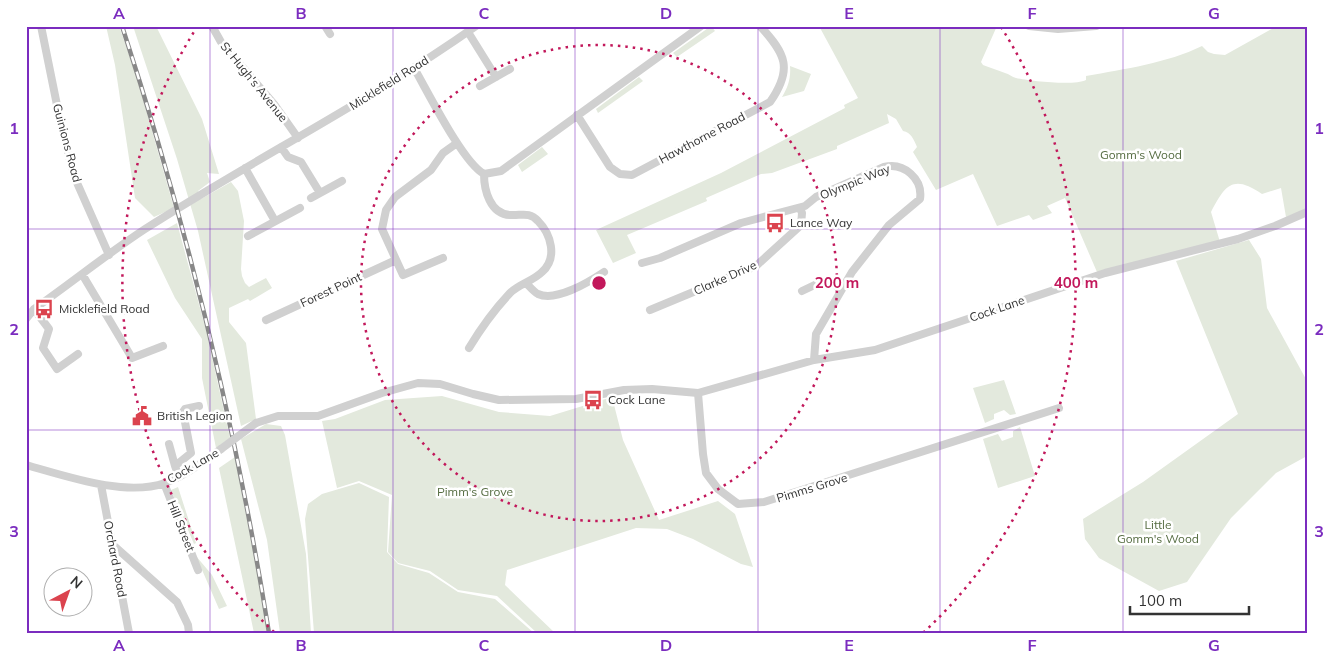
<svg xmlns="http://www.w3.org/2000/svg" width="1333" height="659" font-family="Mulish,sans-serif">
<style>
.green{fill:#e3e9dd}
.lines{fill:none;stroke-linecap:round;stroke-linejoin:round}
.minor{stroke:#d0d0d0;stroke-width:8}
.rail-casing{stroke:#888;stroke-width:4.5}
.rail{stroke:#fff;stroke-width:2.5;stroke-dasharray:8;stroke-linecap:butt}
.minor-bridge{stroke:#d0d0d0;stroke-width:8}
.grid{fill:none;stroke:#7b2cbf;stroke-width:1;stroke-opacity:0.55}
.ring{fill:none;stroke:#c2185b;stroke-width:2.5;stroke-dasharray:2.5 5}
.labels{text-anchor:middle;stroke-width:5;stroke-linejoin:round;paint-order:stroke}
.street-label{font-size:12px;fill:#333;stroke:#fff}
.park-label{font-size:12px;fill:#566d42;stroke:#fff}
.poi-label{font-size:12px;fill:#333;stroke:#fff;text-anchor:start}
.centre{fill:#c2185b;stroke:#fff;stroke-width:2.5}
.ring-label{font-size:15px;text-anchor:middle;font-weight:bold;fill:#c2185b;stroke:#fff;stroke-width:5;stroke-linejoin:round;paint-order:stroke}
.neatline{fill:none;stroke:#7b2cbf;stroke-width:2}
.grid-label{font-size:16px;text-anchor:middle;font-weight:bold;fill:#7b2cbf}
</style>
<rect width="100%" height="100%" fill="#fff"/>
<path class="green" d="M106,26h13l18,52 37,130 -20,9 -19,-19 -20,-133z
M133,26h23l46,93 17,55 -12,-1 3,9 -12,9 3,8 30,-17 7,9 6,30 -3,48 1,7 3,7 4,4 17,-9 6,10 -22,13 -2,-2 -19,9v14l17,21 10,76 -15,7 -43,-195 -21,-72z
M711,26l4,5 -38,26 -4,-4z
M819,26h178l-16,36 2,3c7,3 15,5 22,8 4,1 7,4 11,5 14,3 58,8 70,2v-4c39,-7 81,-13 116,-30l6,6 6,2 11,1 52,-29h30v183l-21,8 -5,-29 -19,6c-29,-20 -37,-9 -51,18l9,30 -123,30 -32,-74 -18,8 5,7 -19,7 -4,-5 -32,11 -24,-52 -37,16 -23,-38 4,-5c-3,-7 -6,-15 -14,-16l-7,-12 -9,-5 2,9 -52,23v3l-65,24 -11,1 -55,24 1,3 -80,34 9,18 -23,10 -17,-33 125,-57 124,-65 -1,-3 14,-7z
M790,66l21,8 -7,17 -22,6c6,-10 9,-19 8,-31z
M639,77l4,4 -45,32 -2,-4z
M542,147l6,7 -26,18 -4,-7z
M177,223l29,107 24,108 -14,10 -14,-70v-39l-27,-41 -28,-58z
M1249,240l12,19 6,49 40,73v75l-31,17 -45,45 -44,64 -28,9 -60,-33 -14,-19 -2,-20 60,-37 95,-68 -62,-153z
M1004,380l12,34 -6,1 -6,-5 -10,4v5l-9,4 -12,-35z
M442,396l57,16 51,4 62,-19 11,43 36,80 59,-19 17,13 18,53 -12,-3 -48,-25 -26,-10 -31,-1 -129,42 -2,15 50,48h-18l-40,-37 -39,-6 -28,-19 -32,-8 -10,-11 4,-57 -33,-14 -22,7 -15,-67 13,-2 50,-19z
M266,424l15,2 4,9 21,119 5,79h-31l-13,-93 -26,-101z
M1020,427l15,49 -37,12 -15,-49 15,-5 4,7 11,-4v-6z
M235,457l32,166 1,10h-14l-35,-165z
M359,483l30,14 -2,55 11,12 31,9 29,19 37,7 39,34h-220l-9,-114 3,-15 14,-10z
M178,487l18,56 -2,1 -23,-54z
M196,556l16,19 15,31 -8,3z"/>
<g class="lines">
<path class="minor" d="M41,26l18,89 15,61 35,79
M212,26l9,16 53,62 24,34
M325,26l5,8
M1029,26l29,3 38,-3
M468,32l28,45
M414,68c14,24 49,95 70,106l17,-3 200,-145
M480,86l30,-17
M577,115l33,52 10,7 12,1 138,-73c23,-33 16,-48 -10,-76
M281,147l7,10 13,5 19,31
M245,168l30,53
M311,198l31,-17
M248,236l52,-28
M443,258l-40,17 -21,-46 4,-19 9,-13 36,-27 12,-17 14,-10
M642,263l18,-5 81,-35 64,-17 11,-9 68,-30c20,-5 39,12 36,32l-31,26 -37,47 -36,62 -2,26
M82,274l50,84 31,-12
M526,283c4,4 8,9 12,11 18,8 51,-12 66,-22
M802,291l21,-10h7l11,9
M34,309l15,20 -6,19 14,21 21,-15
M650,310l106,-44 45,-41 1,-12 -2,-5
M26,319l8,-10c37,-26 73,-55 111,-80 109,-70 225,-128 331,-203
M266,320l130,-60
M469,348c12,-20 25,-38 41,-55 9,-9 23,-12 32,-21 16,-14 9,-38 -4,-51 -9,-10 -17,-5 -28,-6 -20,-1 -26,-25 -26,-41
M698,393l5,61 3,19 12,16 20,15 26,-2 295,-94
M256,423l22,-7h40l64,-23 36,-10 22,1 33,10 26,6 77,-1 48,-9 28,-1 46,4 116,-33 61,-10 230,-77 133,-34 37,-13 32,-14
M169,444l6,22
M26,465c40,11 99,32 139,18 21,-8 39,-21 56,-34
M179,477l-4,-11 16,-13 -8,-41 2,-3 14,-3
M164,483l34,87
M101,485l28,148
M113,545l64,57 11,23 1,8"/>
<defs>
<path id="rail" d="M122,26c65,199 114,401 147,607"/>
</defs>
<use href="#rail" class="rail-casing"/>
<use href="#rail" class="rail"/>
<path class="minor-bridge" d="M221,449l35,-26"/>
</g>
<path class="grid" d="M210,26v607M393,26v607M575,26v607M758,26v607M940,26v607M1123,26v607M26,229h1281M26,430h1281"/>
<g class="ring">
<circle cx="599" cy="283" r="238"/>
<path d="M274 632A477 477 0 0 1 197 27M1001 27A477 477 0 0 1 924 632"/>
</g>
<defs>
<symbol id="bus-bare" viewBox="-9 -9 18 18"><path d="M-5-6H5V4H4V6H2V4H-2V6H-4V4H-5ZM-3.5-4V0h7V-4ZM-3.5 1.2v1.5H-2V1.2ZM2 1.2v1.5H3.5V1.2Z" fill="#db434e" stroke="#fff" stroke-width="2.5" paint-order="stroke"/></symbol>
<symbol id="civic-bare" viewBox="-9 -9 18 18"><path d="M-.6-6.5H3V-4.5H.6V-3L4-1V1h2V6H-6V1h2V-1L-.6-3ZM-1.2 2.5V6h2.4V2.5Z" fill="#db434e" stroke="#fff" stroke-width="2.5" paint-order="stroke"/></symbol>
</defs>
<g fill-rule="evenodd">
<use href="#bus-bare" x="761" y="209" width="28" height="28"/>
<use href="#bus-bare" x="30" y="295" width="28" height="28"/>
<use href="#bus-bare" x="579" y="386" width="28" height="28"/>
<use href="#civic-bare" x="128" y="402" width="28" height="28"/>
</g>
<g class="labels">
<g class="street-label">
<text transform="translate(254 82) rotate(51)" y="4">St Hugh's Avenue</text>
<text transform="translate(389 83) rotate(-32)" y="4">Micklefield Road</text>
<text transform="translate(702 138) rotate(-28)" y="4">Hawthorne Road</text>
<text transform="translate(67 143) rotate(75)" y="4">Guinions Road</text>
<text transform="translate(855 182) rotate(-22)" y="4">Olympic Way</text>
<text transform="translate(725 278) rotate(-24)" y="4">Clarke Drive</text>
<text transform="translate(331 290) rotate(-25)" y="4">Forest Point</text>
<text transform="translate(997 309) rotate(-19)" y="4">Cock Lane</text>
<text transform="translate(193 466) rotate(-30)" y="4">Cock Lane</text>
<text transform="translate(812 488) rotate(-17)" y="4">Pimms Grove</text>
<text transform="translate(181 526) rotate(68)" y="4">Hill Street</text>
<text transform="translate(115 559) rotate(79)" y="4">Orchard Road</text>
</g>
<g class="park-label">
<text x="1141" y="159">Gomm's Wood</text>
<text x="475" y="496">Pimm's Grove</text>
<text x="1158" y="529">Little<tspan x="1158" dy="14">Gomm's Wood</tspan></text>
</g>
<g class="poi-label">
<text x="790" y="227">Lance Way</text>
<text x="59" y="313">Micklefield Road</text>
<text x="608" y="404">Cock Lane</text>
<text x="157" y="420">British Legion</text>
</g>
</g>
<circle cx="599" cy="283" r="8" class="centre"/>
<g class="ring-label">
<text x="837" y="288">200 m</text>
<text x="1076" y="288">400 m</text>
</g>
<rect width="1333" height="659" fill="none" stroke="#ffffff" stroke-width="55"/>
<g transform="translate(68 592) rotate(41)"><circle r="24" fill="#ffffff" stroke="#adadad"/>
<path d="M0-4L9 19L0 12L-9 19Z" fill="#db434e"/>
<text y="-8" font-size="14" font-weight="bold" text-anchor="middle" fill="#333333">N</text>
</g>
<path d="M1130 606v8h119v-8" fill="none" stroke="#333333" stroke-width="2.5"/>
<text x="1138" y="606" font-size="15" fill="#333333" stroke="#ffffff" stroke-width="4" paint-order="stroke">100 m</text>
<rect x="28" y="28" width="1278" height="604" class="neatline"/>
<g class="grid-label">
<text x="119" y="19">A</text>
<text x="301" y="19">B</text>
<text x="484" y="19">C</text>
<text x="666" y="19">D</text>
<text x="849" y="19">E</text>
<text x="1032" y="19">F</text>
<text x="1214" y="19">G</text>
<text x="14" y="134">1</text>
<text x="1319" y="134">1</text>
<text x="14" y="335">2</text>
<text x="1319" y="335">2</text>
<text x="14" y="537">3</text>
<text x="1319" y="537">3</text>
<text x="119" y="651">A</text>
<text x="301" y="651">B</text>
<text x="484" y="651">C</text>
<text x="666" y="651">D</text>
<text x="849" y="651">E</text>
<text x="1032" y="651">F</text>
<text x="1214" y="651">G</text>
</g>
</svg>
